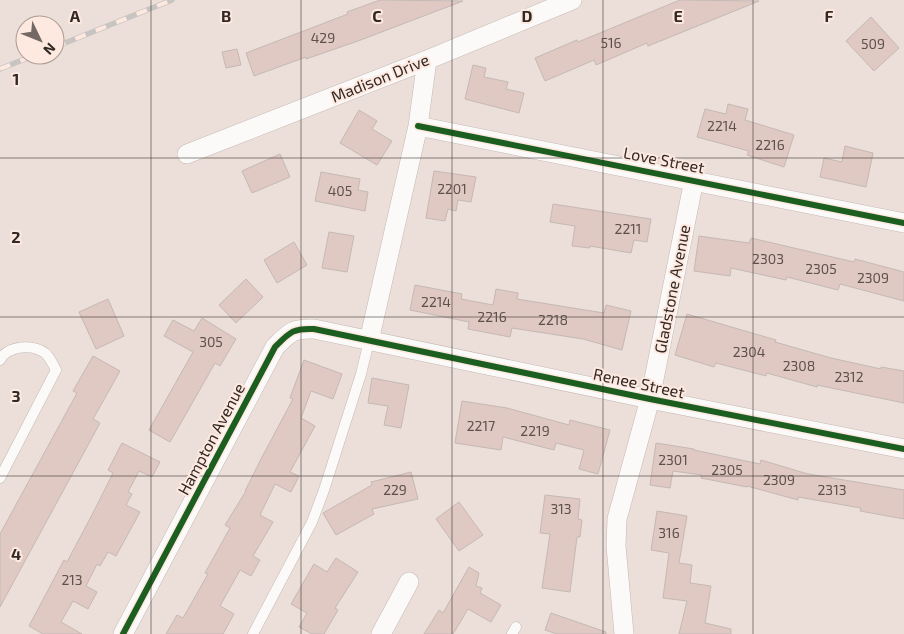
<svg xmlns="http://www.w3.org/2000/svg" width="904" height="634" font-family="'Exo 2',sans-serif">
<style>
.building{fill:#e0c8c3;stroke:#c4b9b5}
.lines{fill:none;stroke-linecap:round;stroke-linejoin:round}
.service-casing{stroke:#c4bab5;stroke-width:11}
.minor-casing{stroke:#c4bab5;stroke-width:20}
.service{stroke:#fcfaf9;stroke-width:10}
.minor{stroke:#fcfaf9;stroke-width:19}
.rail-casing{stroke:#c7c4c2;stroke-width:5.5}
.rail{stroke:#fde9e0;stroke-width:4;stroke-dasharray:11;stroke-linecap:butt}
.cycleway-casing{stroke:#fde9e0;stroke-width:9}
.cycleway{stroke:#1b5e20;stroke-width:6}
.grid{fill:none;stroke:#322925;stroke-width:1;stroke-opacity:0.55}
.labels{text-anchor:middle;stroke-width:4;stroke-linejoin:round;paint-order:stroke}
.number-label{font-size:14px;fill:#5e514c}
.street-label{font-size:16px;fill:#322925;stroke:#fde9e0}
.grid-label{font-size:16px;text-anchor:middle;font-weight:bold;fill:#322925;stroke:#fde9e0;stroke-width:4;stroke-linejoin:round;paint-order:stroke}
</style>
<rect width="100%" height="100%" fill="#ecded8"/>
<path class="building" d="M380,0l83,1 -105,40 -52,18v-2l-52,19 -8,-23 102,-39 -1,-2z
M680,0l79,1 -111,45 -1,-3 -51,22 -2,-5 -49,21 -10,-23 42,-18 1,2z
M871,17l28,31 -25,23 -28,-30z
M237,49l4,16 -15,3 -4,-16z
M473,65l13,3 -2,9 24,5 -2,7 18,4 -5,20 -54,-14z
M728,104l20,5 -3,11 49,15 -10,32 -37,-12 2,-4 -52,-14 8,-28 21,5z
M359,110l18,11 -5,8 20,12 -15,24 -37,-22z
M845,146l28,7 -7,34 -46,-10 4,-19 18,4z
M280,154l10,23 -38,16 -10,-22z
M434,171l42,6 -5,25 -13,-2 -2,11 -8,-2 -3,12 -19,-3z
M321,172l39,7 -2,11 10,2 -3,19 -50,-10z
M553,204l98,15 -4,23 -13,-2 -3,13 -41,-7v2l-18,-2 3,-20 -25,-4z
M329,232l25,4 -7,36 -25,-4z
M699,236l50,7 2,-5 103,24 1,-3 49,13v29l-64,-17 -2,6 -51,-13 -1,3 -55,-12 -1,8 -36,-5z
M294,242l13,23 -30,18 -13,-23z
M246,279l17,18 -27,26 -17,-18z
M415,285l47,9 -1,5 32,6 3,-16 22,4 -1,6 87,14 2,-8 25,6 -9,39 -39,-11 -71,-11 -2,9 -42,-8 1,-7 -59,-12z
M108,299l16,37 -28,13 -17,-37z
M687,314l89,26 -1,2 56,16 50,11v-2l23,4v32l-87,-18v2l-50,-14 -1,3 -50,-13 -2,4 -39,-12z
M202,318l34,21 -16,27 -5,-3 -45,79 -21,-12 44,-78 -29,-16 9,-16 21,11z
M93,356l27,15 -27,48 7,4 -100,184v-73l77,-141 -4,-2z
M304,360l38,14 -9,25 -22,-8 -10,27 14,8 -25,46 9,4 -8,16 -16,-8 -15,31 13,7 -20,34 7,4 -9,16 -11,-6 -20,36 14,8 -11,20h-57l11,-19 6,3 25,-44 -3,-1 25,-45 -5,-3 21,-34h-1l17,-34 31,-58 -3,-1z
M372,378l37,7 -8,43 -17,-3 4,-19 -20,-3z
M462,401l45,7 62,17 1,-5 40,10 -12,44 -19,-5 5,-19 -28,-7 -2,7 -51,-13 -2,13 -46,-7z
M122,443l38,19 -8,15 -13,-6 -11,21 4,2 -6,11 14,7 -24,44 -8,-4 -8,14 -3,-2 -11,22 11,6 -9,17 -15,-8 -12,21 21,12h-39l-14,-8 35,-66 3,2 27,-51 19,-38 -5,-3z
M656,443l38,6v1l66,14 1,-4 47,14 96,16v29l-44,-8 1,-3 -63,-11v3l-51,-14v1l-46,-9 1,-3 -29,-4 -3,17 -20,-3z
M411,472l7,27 -46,10 2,5 -38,21 -13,-22 49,-28 -1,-3z
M545,495l35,4 -2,20 4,1 -2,17h-3l-7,55 -28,-4 8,-54 -10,-1z
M459,502l24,33 -24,16 -23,-32z
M657,511l30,5 -8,47 13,2 -2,18 21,3 -6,37 26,6v5h-52l8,-33 -24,-3 6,-45 -18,-3z
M336,558l22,14 -23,36 3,2 -14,24h-12l-13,-7 8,-14 -16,-9 23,-40 13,8z
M469,567l10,6 -3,13 6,2 -2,5 21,12 -10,17 -23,-13 -15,25h-29l15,-24 4,3z
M551,613l55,19v2h-49l-12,-4z"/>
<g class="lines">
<defs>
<path id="service" d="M0,360c8,-15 33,-16 45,-7 5,4 8,12 11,17l-56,108
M253,634l59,-112 12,-32 37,-116 8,-33
M512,634l4,-7"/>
<path id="minor" d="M418,126l486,97
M187,154l240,-94 145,-60
M369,341l49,-215 9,-66
M123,634l152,-287c15,-15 18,-19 39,-18l336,70 254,50
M381,634l28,-52
M624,634l-8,-88 1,-27 33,-120 44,-219"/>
</defs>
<use href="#service" class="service-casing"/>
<use href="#minor" class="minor-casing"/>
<use href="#service" class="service"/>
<use href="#minor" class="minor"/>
<defs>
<path id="rail" d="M55,47l117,-47
M0,69l35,-14"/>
</defs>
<use href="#rail" class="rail-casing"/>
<use href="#rail" class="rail"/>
<defs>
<path id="cycleway" d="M418,126l486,97
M123,634l152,-287c15,-15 18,-19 39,-18l336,70 254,50"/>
</defs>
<use href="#cycleway" class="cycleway-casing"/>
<use href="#cycleway" class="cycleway"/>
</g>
<path class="grid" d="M151,0v634M301,0v634M452,0v634M603,0v634M753,0v634M0,158h904M0,317h904M0,476h904"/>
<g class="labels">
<g class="number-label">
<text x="323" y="43">429</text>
<text x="611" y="48">516</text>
<text x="873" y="49">509</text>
<text x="722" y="131">2214</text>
<text x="770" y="150">2216</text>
<text x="452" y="194">2201</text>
<text x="340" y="196">405</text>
<text x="628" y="234">2211</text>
<text x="768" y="264">2303</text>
<text x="821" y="274">2305</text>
<text x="873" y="283">2309</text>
<text x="436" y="307">2214</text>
<text x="492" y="322">2216</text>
<text x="553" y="325">2218</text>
<text x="211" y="347">305</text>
<text x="749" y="357">2304</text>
<text x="799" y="371">2308</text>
<text x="849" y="382">2312</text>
<text x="481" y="431">2217</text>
<text x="535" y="436">2219</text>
<text x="673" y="465">2301</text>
<text x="727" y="475">2305</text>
<text x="779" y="485">2309</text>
<text x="395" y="495">229</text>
<text x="832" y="495">2313</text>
<text x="561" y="514">313</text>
<text x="669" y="538">316</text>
<text x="72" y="585">213</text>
</g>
<g class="street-label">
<text transform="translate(380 78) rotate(-22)" y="6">Madison Drive</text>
<text transform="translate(664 160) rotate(11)" y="6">Love Street</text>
<text transform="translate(672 289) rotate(-79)" y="6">Gladstone Avenue</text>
<text transform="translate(639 383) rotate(12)" y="6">Renee Street</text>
<text transform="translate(211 439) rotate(-62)" y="6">Hampton Avenue</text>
</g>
</g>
<g class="grid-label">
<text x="75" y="22">A</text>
<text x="226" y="22">B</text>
<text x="377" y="22">C</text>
<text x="527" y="22">D</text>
<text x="678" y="22">E</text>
<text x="829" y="22">F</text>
<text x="16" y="85">1</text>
<text x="16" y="243">2</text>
<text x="16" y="402">3</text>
<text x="16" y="560">4</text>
</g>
<g transform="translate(40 40) rotate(133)"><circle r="24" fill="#fde9e0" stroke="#ac9c95"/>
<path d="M0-4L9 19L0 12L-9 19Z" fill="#736864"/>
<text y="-8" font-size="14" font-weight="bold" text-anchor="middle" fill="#322925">N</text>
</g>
</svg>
